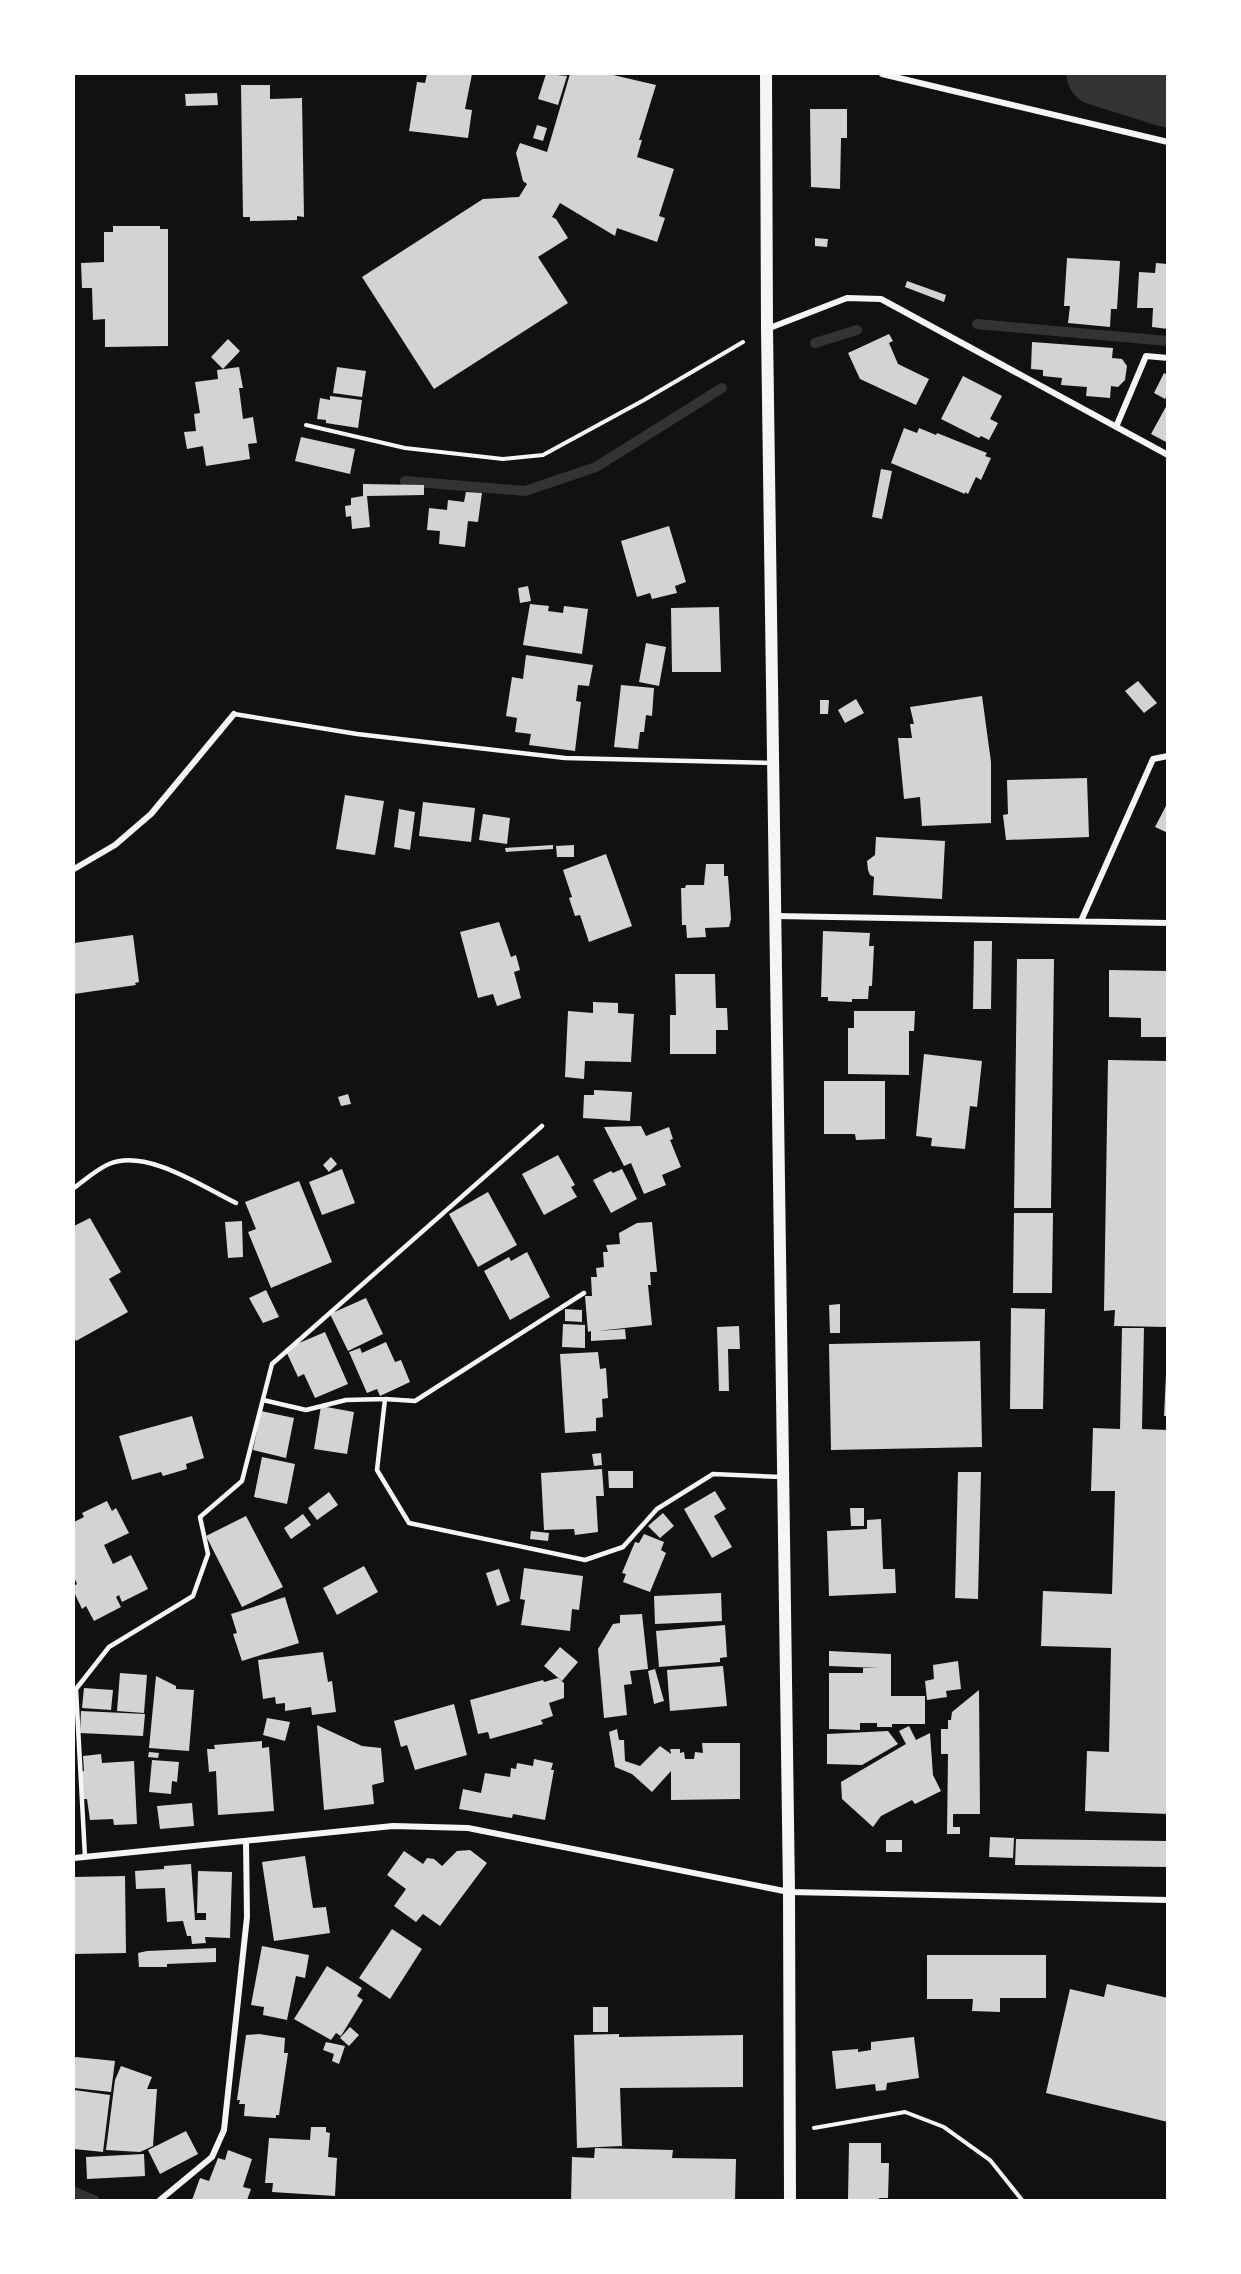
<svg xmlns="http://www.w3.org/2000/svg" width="1241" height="2274" font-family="Jost,sans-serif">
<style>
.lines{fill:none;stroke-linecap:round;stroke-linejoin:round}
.stream{stroke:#333;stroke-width:10}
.river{stroke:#333;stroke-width:63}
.building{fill:#d3d3d3}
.path{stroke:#f5f5f5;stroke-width:4}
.service{stroke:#f5f5f5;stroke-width:4.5}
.minor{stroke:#f5f5f5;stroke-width:6}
.secondary{stroke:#f5f5f5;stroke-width:12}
</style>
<rect width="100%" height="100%" fill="#111"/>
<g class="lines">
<path class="stream" d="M977,324l191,17
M815,343l42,-13
M405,481l120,10 71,-24 126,-79
M74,2192l20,8"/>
<path class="river" d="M1098,74l70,22"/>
</g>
<path class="building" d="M427,74h45l-7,35 7,1 -4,28 -59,-7 8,-49 8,1z
M546,74l21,2 -9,29 -20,-6z
M570,74h39l47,11 -17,55h3l-5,17 37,12 -15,47 6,2 -8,24 -40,-14 -2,8 -55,-33 -8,14 4,2 12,19 -30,19 30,46 -134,86 -72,-112 121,-78 36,-2 8,-13 -4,-3 -7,-28 4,-10 27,9z
M241,85h29v14l32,-1 2,119 -7,-1v4l-47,1v-4h-7z
M217,93l1,12 -32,1 -1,-12z
M810,109h37v29h-6l-1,51 -29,-2z
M537,125l10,3 -4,13 -10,-3z
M113,226h47v3h8v117l-63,1v-28l-12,1 -1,-32h-10l-1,-25 23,-1v-30h9z
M815,238l13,1 -1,8 -12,-1z
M1067,258l53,3 -3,48h-6l-1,18 -42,-4 2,-17h-6z
M1156,263l12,1v65l-16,-2 1,-19h-16l2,-36 16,1z
M907,281l39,14 -2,7 -39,-15z
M889,334l4,7 -4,2 9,21 31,15 -13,26 -56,-26 -12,-26z
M228,339l12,12 -17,18 -12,-12z
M1032,342l81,6 -1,10 10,1 5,7 -2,14 -7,7 -7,-1 -1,12 -24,-2 1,-9 -26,-2 1,-7 -19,-2v-6l-12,-1z
M239,367l4,21h-4l4,31 10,-2 4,26 -9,1 2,15 -44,7 -3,-20 -16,3 -3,-17 12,-1 -2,-17 6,-1 -5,-31 23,-3 -1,-9z
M337,367l29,4 -4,26 -29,-4z
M1164,373l4,2v20l-3,4 -11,-6z
M963,376l39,20 -12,23 8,4 -9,17 -8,-4 -2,2 -38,-19z
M330,396l32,4 -4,28 -32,-5v-3l-9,-1 3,-21 10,2z
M1168,403v40l-17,-9z
M904,428l13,5 2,-5 17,7 1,-2 50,20 -2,3 6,2 -10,22 -5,-3 -8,17 -3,-2v2l-74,-31z
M301,437l54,12 -5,25 -55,-13z
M881,469l11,2 -10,48 -10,-2z
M363,484l61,1v10l-57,1 3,31 -18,2 -1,-13 -5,1 -1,-11 6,-1v-7l12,-2z
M466,492l16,1 -4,29 -10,-1 -3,26 -26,-3 1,-13 -13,-1 2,-22 18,2 1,-10 16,2z
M669,526l17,56 -11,4 2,7 -25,6 -2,-6 -13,4 -16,-56z
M528,586l3,15 -11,2 -2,-15z
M530,604l19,2 -1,5 15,2 1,-7 24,3 -6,45 -59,-9z
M719,607l2,65h-49l-1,-64z
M646,643l20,4 -7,39 -20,-4z
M526,655l67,10 -4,21 -11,-1 -2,16 5,1 -6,49 -46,-6 2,-11 -16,-2 2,-14 -11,-2 6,-39 11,2z
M1138,681l19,22 -13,10 -19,-22z
M621,685l33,3 -2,28 -6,-1 -2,17h-4l-2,17 -24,-2z
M982,696l9,66v61l-69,3 -2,-29 -16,2 -6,-61h14l-2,-14h4l-4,-17z
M856,699l8,14 -19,10 -7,-13z
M820,700h9l-1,14h-8z
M1087,778l2,59 -83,3 -3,-25 5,-1 -1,-34z
M345,795l39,6 -9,54 -39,-6z
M423,802l52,6 -4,34 -52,-6z
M1168,802v31l-13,-6z
M399,809l16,3 -5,38 -16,-3z
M483,814l27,4 -3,26 -28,-4z
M876,837l69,4 -3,58 -69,-4 1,-18 -4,-2 -2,-5 -1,-9 8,-6z
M553,845v4l-47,3 -1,-4z
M574,845v12h-17l-1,-11z
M606,854l26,72 -43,16 -9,-27 -5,1 -6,-18 3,-1 -9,-27z
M706,864h18v12h4l3,43 -2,8 -24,1 1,9 -19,1 -1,-13h-4l-1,-37h4l1,-3h18z
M499,922l12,35 5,-2 4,15 -6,2 7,26 -24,8 -4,-12 -15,4 -18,-66z
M823,931l47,2 -1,13h5l-2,40h-3l-1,13h-16v3l-24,-1v-4h-7z
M133,935l6,47 -4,1 1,2 -62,9v-51z
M974,941h18l-1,68h-18z
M1017,959h37l-3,249h-37z
M1109,970l59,1v66h-27v-19l-32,-1z
M675,974h40l1,34h11l1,22h-12v24h-46v-39h6z
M593,1002l25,1v10l16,1 -3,48 -46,-1 -1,18 -19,-2 3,-66 25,2z
M854,1011h61l-1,20h-5v44l-61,-1v-46h6z
M924,1054l58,7 -5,46 -7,-1 -5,43 -34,-3 1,-8 -16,-2z
M1108,1060l60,1v266l-54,-1 1,-16 -11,1z
M824,1081h61v58l-29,1 -1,-6h-31z
M594,1090l38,2 -2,29 -47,-3 1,-23h10z
M348,1094l3,10 -10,2 -3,-9z
M641,1126l5,10 23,-9 4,12 -3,1 11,27 -19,8 4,10 -22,9 -13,-31 -7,3 -20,-39z
M558,1155l17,30 -4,2 6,10 -33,18 -22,-41z
M331,1157l6,7 -8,8 -6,-7z
M342,1169l13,34 -33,12 -13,-33z
M622,1169l15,30 -26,14 -18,-33 18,-9 2,2z
M299,1181l33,81 -61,26 -23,-56 8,-3 -11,-27z
M488,1192l29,53 -39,22 -29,-53z
M1014,1213h39l-1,80h-39z
M90,1218l31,54 -12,7 19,33 -52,29 -2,-4v-111z
M242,1221l1,36 -15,1 -3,-36z
M652,1222l5,50h-7l1,13h-3l4,40 -55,6 28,-2 1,10 -35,2v-10l-3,1 -3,-36h7l-1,-19h6l-1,-9 8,-1 -1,-15h5l-2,-7 14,-1 -1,-11 18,-10z
M527,1252l23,45 -40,23 -26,-49 25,-14 2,4z
M266,1290l13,27 -16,6 -14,-25z
M366,1298l17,36 -35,17 -18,-37z
M840,1304v29h-10l-1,-28z
M1011,1308l34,1 -2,100h-33z
M565,1309l17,1v12l-17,-1z
M563,1324l22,1v23l-23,-1z
M739,1326l1,23h-12l1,42h-10l-2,-64z
M1122,1328h22l-2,101 26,1v384l-83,-3 2,-60 22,1 2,-104 -70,-2 2,-55 69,3 3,-103h-24l2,-63 27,1z
M325,1332l23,52 -33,14 -11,-24 -6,3 -13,-28z
M980,1341l2,106 -151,3 -2,-106z
M386,1342l9,20 6,-2 9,22 -30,14 -3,-7 -10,4 -18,-41 11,-4 2,5z
M598,1352l2,17 6,-1 2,30 -6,1 1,18 -7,1v13l-31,2 -5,-79z
M1166,1374h2v42h-4z
M321,1406l33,6 -7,42 -33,-5z
M261,1411l33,7 -8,40 -33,-8z
M192,1416l12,42 -18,6 1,5 -24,7 -2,-4 -29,8 -13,-44z
M601,1453l1,12 -8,1 -2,-12z
M262,1457l33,7 -8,40 -33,-7z
M602,1469l2,27h-8l2,36 -23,3 -1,-6 -30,1 -3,-57z
M608,1471h25v17h-24z
M958,1472h23l-3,127 -23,-1z
M715,1491l11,18 -12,7 18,31 -20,11 -28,-49z
M329,1492l9,13 -21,15 -9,-12z
M107,1501l5,10 4,-3 13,25 -25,12 9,19 18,-9 17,34 -26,13 -3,-7 -3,2 5,10 -27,14 -8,-15 -4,3 -8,-17v-6l3,-2 -3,-7v-55l10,-5 -2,-4z
M850,1508h14v18h-13z
M663,1513l11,13 -14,12 -12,-12z
M303,1514l8,11 -20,14 -7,-11z
M246,1516l37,71 -41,20 -36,-71z
M881,1519l2,50h12l1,24 -67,3 -2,-65 40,-2v-9z
M531,1531l18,2 -1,8 -18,-2z
M644,1534l20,8 -3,8 5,3 -16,39 -27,-10 3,-8 -4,-1 13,-31 4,1z
M364,1566l14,26 -41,23 -14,-27z
M524,1568l59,8 -4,34 -7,-1 -2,22 -49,-6 4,-25 -5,-1z
M499,1569l11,32 -13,5 -11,-33z
M721,1593l1,28 -67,3 -1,-28z
M285,1597l14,46 -57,18 -9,-27 4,-1 -6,-19z
M642,1614l6,55 -18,2 2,13 -8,1 3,30 -23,3 -6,-69 15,-25 7,-1v-8z
M725,1625l2,32 -7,1v4l-61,5 -3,-36z
M560,1647l18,15 -16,19 -18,-15z
M829,1651l62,3v42h34v28h-33v3h-15v-4h-17v7l-31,-1v-56h34v-5h16l-50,-2z
M323,1652l5,30 4,-1 4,31 -24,3 -1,-8 -26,4v-8l-9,1 -1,-7 -12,2 -5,-39z
M958,1661l3,28 -15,2 1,6 -20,3 -2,-19 9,-2 -1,-14z
M723,1666l4,40 -57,5 -3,-41z
M655,1669l9,32 -10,3 -6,-33z
M120,1673l27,2 -3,38 -27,-2z
M156,1676l20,10v3l18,1 -5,61 -40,-3z
M558,1678l6,5v15l-15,5 4,13 -12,4 2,4 -53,15 -2,-7 -10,2 -8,-34 73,-20 1,2z
M84,1688l29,2 -2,20 -29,-2z
M979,1690l1,124h-27v13h7v7h-13l1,-80h-7v-25h7v-9h3l1,-8z
M454,1704l13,51 -52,15 -8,-25 -6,2 -7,-26z
M81,1711l64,3 -2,22 -63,-3z
M267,1718l23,4 -5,19 -22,-6z
M317,1725l45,21 19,2 3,34 -12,3 2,19 -50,6z
M909,1726l7,14 14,-7 3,42 8,16 -26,13 -3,-4 -31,16 -8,11 -31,-28 -1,-17 65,-38 -7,-13z
M617,1729l2,11h5l1,21 15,5 20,-20 11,8 -1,-5h10v4l4,-1 1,7h9l1,-7 8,1 -1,-10h38v56l-69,1v-29l-19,21 -20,-18 -17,-7 -6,-35z
M888,1731l10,13 -36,21 -35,-1v-30z
M262,1741v7l7,-1 5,64 -56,4 -2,-44 -7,1 -2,-23h8l-1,-4z
M149,1752l10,1 -1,5 -10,-1z
M101,1754l1,9 32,-2 3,63 -23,1 -1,-6 -23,1 -3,-21h-4l-2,-28h3l-1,-15z
M534,1759l19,4 -2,7h3l-9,50 -32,-6 -1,4 -53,-9 4,-20 18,4 4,-20 25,4 1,-9 5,1 1,-6 16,3z
M152,1760l27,2 -2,20 -5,-1 -1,13 -22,-2z
M192,1803l2,23 -34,3 -3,-23z
M990,1837l24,1 -1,20 -24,-1z
M1016,1839l152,2v26l-153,-2z
M886,1840h16v12h-16z
M470,1850l17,13 -47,63 -17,-12 -7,8 -22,-16 12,-17 -19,-14 17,-24 19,13 4,-6 7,1 8,7 15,-15z
M305,1856l8,52 13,-1 4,26 -56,8 -12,-79z
M191,1864l4,56h11v-7h-9l1,-42 34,1 -2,66 -25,-1 1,6 -14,1 -1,-8h-4l-4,-15 -16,1 -2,-34 -29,1 -1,-18 29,-2v-3z
M125,1876l1,77 -52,1v-77z
M392,1929l30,20 -32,50 -31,-21z
M262,1946l47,9 -4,23 -9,-2 -9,44 -24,-5 1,-8 -13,-2z
M216,1948v14l-49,2v3h-28l-1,-14 9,-2z
M927,1955h119v43h-46v14l-28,-1 1,-12h-46z
M327,1966l35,22 -5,8 6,4 -22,36 -5,-3 -5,7 -37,-21z
M1107,1984l61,14v124l-122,-29 24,-104 34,8z
M593,2007h15v25h-15z
M350,2027l9,8 -10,11 -9,-8z
M259,2034l26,4 -1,15h4l-9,62h-3v3l-32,-2 1,-12h-6l1,-4h-3l9,-65z
M619,2034v3l124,-2v52l-123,1 2,58 -45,2 -3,-113z
M914,2037l5,41 -32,5 -1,7 -10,1 -1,-7 -39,5 -4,-38 26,-2v3l13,-2v-8z
M326,2042l19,4 -6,18 -7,-3 2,-7 -11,-4z
M76,2057l39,4 -4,31 -37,-4v-30z
M121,2066l31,11 -5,12h10l-4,57 -13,6 -34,-2 9,-70z
M74,2090l36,5 -7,57 -29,-3z
M311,2127h15v5l4,1 -2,24 9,1 -2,38 -63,-4 1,-9h-8l4,-45 41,2z
M186,2131l12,23 -38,20 -12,-24z
M849,2143h32v20h8l-1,35h-9v2h-31z
M595,2148l78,2 -1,8 64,1 -1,41h-164l1,-43 22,1z
M228,2150l24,9 -9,28 8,2 -4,11h-55l8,-22 9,3 9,-23 7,2z
M144,2154l1,22 -58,3 -1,-22z"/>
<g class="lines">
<path class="path" d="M306,425l99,23 98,11 40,-4 101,-55 99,-58
M814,2128l91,-16 39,15 46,33 32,40"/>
<path class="service" d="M234,714l123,20 208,24 207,5
M74,1188c11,-8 23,-19 35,-24 37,-16 94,23 127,39
M385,1399l30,2 169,-108
M263,1400l43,10 40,-10 39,-1 -8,71 32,53 176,37 38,-13 34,-38 56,-35 69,3
M85,1857l-9,-168 33,-42 84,-51 15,-42 -8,-37 42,-36 30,-117 270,-238"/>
<path class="minor" d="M882,74l286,68
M767,329l80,-31 34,1 287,156
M1116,427l30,-71 22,2
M74,869l41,-24 36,-31 83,-100
M775,916l393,7
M1081,921l72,-162 15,-3
M74,1858l319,-32 75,2 321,64 379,8
M160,2200l52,-43 12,-27 23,-213 -1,-76"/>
<path class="secondary" d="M766,74l1,255 22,1563 1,308"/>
</g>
<rect width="1241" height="2274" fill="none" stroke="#ffffff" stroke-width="150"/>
</svg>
